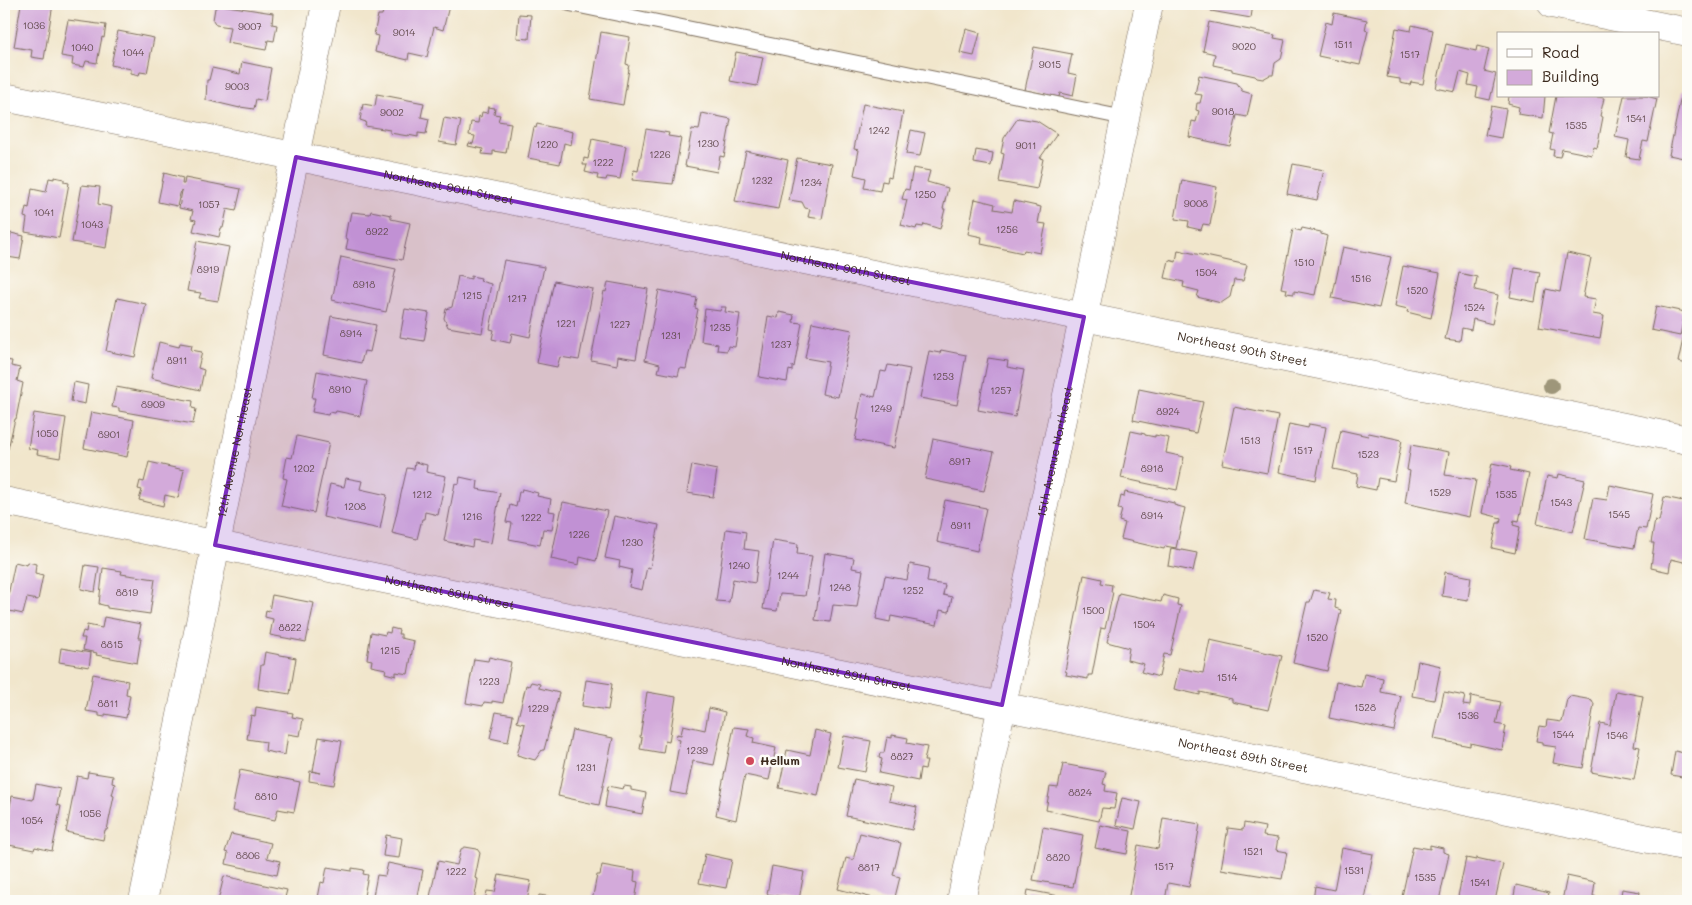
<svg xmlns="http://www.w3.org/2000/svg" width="1692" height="905" font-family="Mali,sans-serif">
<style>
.building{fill:#d3aada}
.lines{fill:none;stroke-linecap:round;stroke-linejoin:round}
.service-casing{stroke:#7b6c5b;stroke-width:16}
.minor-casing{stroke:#7b6c5b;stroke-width:29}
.tertiary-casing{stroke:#7b6c5b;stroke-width:29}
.service{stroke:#fff;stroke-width:14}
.minor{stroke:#fff;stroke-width:28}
.tertiary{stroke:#fff;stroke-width:28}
.tree{fill:#9e967a}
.marked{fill:#7b2cbf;fill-opacity:0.2;stroke:#7b2cbf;stroke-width:4;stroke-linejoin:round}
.poi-dot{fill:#d1495b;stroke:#fdfcf7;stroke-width:2}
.labels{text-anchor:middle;stroke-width:5;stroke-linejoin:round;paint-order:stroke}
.number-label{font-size:10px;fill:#614a4d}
.street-label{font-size:12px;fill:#3b2a1e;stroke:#fdfcf7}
.poi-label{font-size:12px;font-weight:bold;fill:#3b2a1e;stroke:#fdfcf7;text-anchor:start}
</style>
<rect width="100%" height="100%" fill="#fdfcf7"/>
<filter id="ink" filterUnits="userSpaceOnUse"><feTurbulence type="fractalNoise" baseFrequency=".02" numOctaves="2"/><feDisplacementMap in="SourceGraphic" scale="10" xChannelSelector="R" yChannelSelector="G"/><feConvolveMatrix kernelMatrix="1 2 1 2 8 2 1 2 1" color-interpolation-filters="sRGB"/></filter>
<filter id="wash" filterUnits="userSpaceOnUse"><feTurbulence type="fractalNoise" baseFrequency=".0096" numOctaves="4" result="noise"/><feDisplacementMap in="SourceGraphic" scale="20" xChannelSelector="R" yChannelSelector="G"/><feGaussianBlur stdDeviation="1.12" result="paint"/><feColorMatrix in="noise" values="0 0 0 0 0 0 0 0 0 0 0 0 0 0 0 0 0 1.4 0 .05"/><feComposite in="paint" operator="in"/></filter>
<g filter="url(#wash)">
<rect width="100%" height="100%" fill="#f1e6cc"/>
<g id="blocks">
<path class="building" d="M21,4h32l-9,55 -13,-2 1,-7 -18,-3z
M385,4h53l11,2 -6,24 -9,-3 -7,30 -18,-4 -1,7 -33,-8 3,-16 -4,-1 4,-20h4z
M1212,4h41l-2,14 -40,-7z
M221,5l52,8 -1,11 5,1 -3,16 -6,-1 -2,10 -39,-7 3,-16 -14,-2 -3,-5 2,-12z
M1334,13l33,7 -2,10 3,1 -8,34 -42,-9 8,-34 6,2z
M519,14l12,1 -2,24 -12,-1z
M68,20l38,5 -2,13 -2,-1 -5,26 -11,-2 -2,6 -12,-2 1,-7 -12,-2z
M1209,22l66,13 -1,3 11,2 -4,19 -6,4 -2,12h-3l-7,4 -6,-1 -2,-2 -23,-5v-2l-19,-4 2,-11 -12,-3z
M1412,25l21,5 -10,54 -12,-2 -1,3 -10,-2v-4l-13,-2 9,-49 15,3z
M966,29l14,4 -6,23 -14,-3z
M118,31l36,7 -7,35 -7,-1 -1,3 -8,-2v-4l-20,-4z
M601,32l29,5 -4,27 3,1 -1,4h1l-6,36 -33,-6z
M1446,44l30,7 1,-5 12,3 -5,22 12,3 -6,26 -14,-3 2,-10 -10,-2 2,-10 -10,-3 -5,20 -19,-4z
M1034,47l38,7 -4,19 9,2 -4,21 -13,-3 -1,4 -34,-7z
M736,52l27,5 -6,29 -27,-5z
M242,62l29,6 -6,33 -9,-2 -2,10 -14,-2v1l-34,-8 1,-20h2l3,-12 28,6z
M1199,75l38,8 5,8 10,3 -5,23 -10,-2 -7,31 -41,-9 3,-16 4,1 3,-11 -3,-1 1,-7h3l2,-8 -7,-1z
M1682,91l6,1v67l-19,-4z
M377,94l47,9 -3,14 8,2 -3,15 -8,-1v4l-10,-2v1l-18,-3v-3l-25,-4 1,-4 -6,-2 3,-16 12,2z
M1509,96h36l-2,22 -25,-4 1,-7 -11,-3z
M1556,96h36l12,2 -4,18 3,1 -6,31 -3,-1 -2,8 -30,-6 -2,8 -7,-1 1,-6 -4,-1 3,-15 -4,-1z
M1624,96h23l10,3 -9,43 -5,-1 -4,18 -13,-2 3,-17 -14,-3z
M863,104l40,8 -12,66 -3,-1 -1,5 -5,-1 -2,10 -16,-3 2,-10 -12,-3 5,-25 -5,-1z
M1491,106l15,3 -5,29 -16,-3z
M488,107l7,1 -1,6 6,1 -2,6 13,2 -5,30 -13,-2v4l-11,-1 1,-5 -15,-3 1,-3 4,1 2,-8 -6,-1 2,-13 7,1 1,-7 2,1 1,-5 5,1z
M702,113l29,6 -7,38 -4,-1 -3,16 -32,-6 7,-37 7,1z
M444,118l17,3 -5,24 -17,-3z
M1018,118l19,3 20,13 -17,24 3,1 -6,30 -38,-7 5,-28 -3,-1 3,-15z
M537,124l36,8 -2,13 -7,-2 -4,21 -32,-6 6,-31 2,1z
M646,129l23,4 -1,3 13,2 -8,46 -41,-4 2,-10 4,1z
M911,130l14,3 -5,23 -14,-2z
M592,139l34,7 -6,33 -13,-2 -1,3 -9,-1 1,-4 -13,-3 2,-7h-4l1,-7 4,1z
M976,150l17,3 -2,13 -17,-3z
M746,151l42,9 -10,49 -43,-8z
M797,158l35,6 -10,55 -14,-2 2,-8 -5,-1 -3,-6 -13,-2z
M1293,164l31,6 -7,30 -30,-6z
M913,168l17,3 -3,11 21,6 -5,21h2l-5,20 -16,-5 -1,3 -6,-1 -1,3 -15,-4 6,-25 -5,-1 3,-10 4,1z
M164,173l19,5 -1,6h2l1,-6 56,11 -5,22 -9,-2 -4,19h-2l-2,9 -26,-6 3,-11 -5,-1 2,-8 -14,-3 3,-17 -1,-1 -4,16 -19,-4z
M54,177l10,2v3l5,1 -10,55 -34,-6 2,-14 -3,-1 2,-10 3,1 3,-19 14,3 3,-14 5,1z
M1182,180l35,7 -7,38 -7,-1 -2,6 -13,-3 1,-6 -14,-2z
M82,185l18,2 -2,17 14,3 -6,41 -34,-6z
M975,199l20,5 -1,5 18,3 2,-11 27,6 -3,16 8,1 -6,29 -16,-3 -1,3 -42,-9 1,-7 -14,-3z
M371,211l20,4v4l19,4 -8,37 -56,-11 2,-10 -3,-1 3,-17 2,1 2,-10 18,2z
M1302,228l19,4v2l6,2 -12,59 -21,-4v3l-8,-1 1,-4 -6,-1 12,-59 8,2z
M4,232h4l-3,19h-1z
M11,233l13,3 -4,23 -13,-2z
M197,241l32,6 -11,54 -19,-3 2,-5 -14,-2z
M1343,247l48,10 -12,51 -47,-10z
M1178,250l69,15 -4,16 -9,-1 -4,17 -9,6 -24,-6 2,-6 -16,-4 1,-5 -19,-4 4,-18 7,2z
M1567,253l24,5 -8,39 13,2 -3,15 11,2 -4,22 -61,-11 7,-38 14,3z
M341,257l55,12 -10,43 -54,-12z
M504,260l40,7 -14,70 -18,-4 -2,10 -18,-4 2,-9 -4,-1z
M1403,266l37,7 -9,45 -24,-6 1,-3 -13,-3z
M1515,268l25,4 -5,30 -25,-5z
M1459,273l18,4 -2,13 23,5 -6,29 -19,-5 -2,11 -9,-2 -2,13 -15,-2z
M458,276l13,3v-3l10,2 -1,3 11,3 -9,49 -34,-6 -4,-9 2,-9 6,-2z
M554,281l39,8 -14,71 -19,-3 -3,10 -20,-4z
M608,282l40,7 -12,70 -18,-3 -1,9 -26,-5 13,-69 2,1z
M659,290l38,8 -2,10 3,1 -12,60 -6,-1 -2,8 -20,-4 2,-8 -15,-4z
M117,298l29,6 -11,53 -29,-6z
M1656,306l29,6 -5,24 -29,-6z
M721,307h5l-1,5 15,2 -5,33 -7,-1 -1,5 -10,-1 1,-6 -17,-3 4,-32 15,2z
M405,309l24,4 -5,28 -24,-4z
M779,312l15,3 -1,7 9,1 -8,44 -2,-1v5l-3,-1 -2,12 -28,-5 9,-61 10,2z
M331,316l45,9 -6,27 -6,-1 -3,12 -37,-8z
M812,322l40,8 -14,67 -16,-3 6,-32 -23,-4z
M1685,330h3v34l-10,-2z
M159,342l20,5 1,-4 12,2 -1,5 11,2 -4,16 6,2 -4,20 -49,-12z
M941,350l25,5 -9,50 -37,-7 9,-47 11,2z
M988,358l20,3 -1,6 17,3 -9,47 -37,-7z
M5,360l7,1 -1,5 9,2 -3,13 6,2 -7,36h-1l-7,30h-4z
M888,365l22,4 -16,79 -39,-8 4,-20 -2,-1 5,-25 13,3 6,-26 5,1z
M317,371l50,10 -7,35 -24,-5 -1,2 -6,-1 -1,3 -16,-3 3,-14h-3z
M74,382l14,3 -3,19 -14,-3z
M116,387l77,14 -1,7 4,1 -3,15 -74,-13v-3l-7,-1z
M1139,389l64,13 -7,31 -63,-13z
M1234,407l44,9 -11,57 -45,-9z
M91,412l43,8 -7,37 -43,-9z
M34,413l32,5 -6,40 -23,-4 1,-4 -10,-2z
M1289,424l19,4 1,-4 17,3 -10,53 -37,-8z
M1341,430l27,6 1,-3 33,7 -8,41 -16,-3 -2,12 -20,-4 2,-12 -25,-5z
M1131,431l14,3v1l10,2v-2l14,3 -3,15 18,4 -7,33 -56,-12z
M297,436l32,7 -15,70 -33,-7 6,-27 -4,-1 4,-21 5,1z
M933,439l61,13 -10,39 -59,-12z
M1411,445l38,7 -4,23 31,5 -7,37 -64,-14 5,-32 -3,-1z
M149,462l35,8 -6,28 -13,-3 -2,11 -24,-6 3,-10 -4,-1 2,-8 4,1z
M415,462l12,3 -1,7 20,4 -8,39 -13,-3 -1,7h-2l-5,20 -25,-6 15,-65 7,1z
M1492,463l19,4 -1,3 19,4 -10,47 -5,-1 -1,5 7,2 -5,26 -23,-5 5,-25h3l1,-5 -19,-5z
M692,465l25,5 -4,27 -26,-4z
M1559,474l26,6 -12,52 -36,-8 10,-48 11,2z
M460,477l18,4 -1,8 23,4 -9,50 -18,-3 -1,7 -28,-6 11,-58 4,1z
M346,478l16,3 -2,8 27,6 -7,34 -57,-12 7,-33 14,3z
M1610,485l43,9 -7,35 -8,-1 -4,20 -49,-9 8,-41 14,2z
M522,489l16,4 -1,3 14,3 -2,12 6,1 -3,18 -9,-1 -3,16 -31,-6 3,-16 -6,-1 4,-17 6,2 3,-15h2z
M1125,492l49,11v2l11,3 -9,40 -11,-2 -1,3 -43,-10 4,-16 -6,-2 3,-11 -4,-1 3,-13 3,1z
M1664,497l24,5v61l-17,-4 -2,13 -18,-4 3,-25h-3l4,-23 4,1z
M945,500l41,8 -9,43 -40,-9z
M563,502l44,9 -11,50 -16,-4 -1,8 -28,-6z
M614,516l45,9 -9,43 -3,-1 -5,23 -13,-3 3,-17 -13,-3 1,-6 -15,-3z
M726,529l20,3 -2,17 15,2 -4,32 -22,-4 -4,23 -13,-1z
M773,540l25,4 -1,10 15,2 -7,40 -25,-2 -3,17 -14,-2z
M1171,548l26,5 -4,18 -25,-5z
M825,553l29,5 -2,10 11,2 -6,37 -24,-2 -3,17 -15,-2z
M15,562l12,3 1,-3 8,2 -1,9 8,2 -5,25 -11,-2 -4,16 -18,-4z
M910,564l19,4 -2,14 18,3 -2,10 9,2 -3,15 -9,-2 -3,15 -46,-9 -1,6 -14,-3 9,-43 22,4z
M85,565l14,2 -4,25 -14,-3z
M103,568l19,3 -1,3 34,5 -5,35 -43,-6v-2l-8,-2z
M1445,572l26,5 -3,23 -26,-4z
M1084,575l18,4 -1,4 11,2 -1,7h2l-8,37 -4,-1 -9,47h-4v4l-22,-4 1,-3 -2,-1z
M1314,590l16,3 -2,6 8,1 -1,8 6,2 -14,61 -34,-8 14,-61h3z
M1119,593l42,9 2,-7 15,4 -1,6 4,1 -11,49 -6,-1 -5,23 -18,-5 3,-8 -17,-4 2,-12 -22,-6z
M272,595l42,8 -8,39 -36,-7 3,-16 -8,-2 1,-7 3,1z
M104,617l37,7 -3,14h3l-4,25 -41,-8 1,-2 -14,-3 2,-12h-4l2,-7 3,1 1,-7 15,3z
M391,628l8,2 -1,4h3v4l13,3 -6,33 -12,-2v4l-11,-3 1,-4 -15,-3 1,-6 -5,-1 4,-27 14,3 1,-3 4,1z
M1210,640l72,16 -14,54 -36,-8v-3l-32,-7v3l-26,-6 5,-21 24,5z
M61,648l30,5 -2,14 -30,-5z
M265,652l31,6 -6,36 -32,-5 3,-24h2z
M489,657l22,5 -8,41 -11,-2v2l-8,-1 -1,4 -17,-3 8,-44 14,2z
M1418,661l23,5 -7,34 -22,-4z
M93,674l35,7 -2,13 4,1 -4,23 -21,-4v3l-6,-1v-3l-13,-2z
M1364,674l19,4 -2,14 20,4 -7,35 -65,-13 7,-36 25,5z
M586,680l26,4 -4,26 -26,-4z
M531,682l9,2 -1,4 20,5 -15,57h-2l-7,10 -18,-5 8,-31 -8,-2 9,-37 3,1z
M1616,691l27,5 -9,50 6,1 -6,33 -43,-8 9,-49 10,2z
M647,692l29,5 -7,45 -4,-1 -2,12 -23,-4 2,-11 -2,-1z
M1444,692l21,4 -2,9 7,1 1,-10 30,6 -5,22 10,2 -4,24 -32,-7v3l-36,-7z
M1570,696l22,4 2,4 -11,64 -30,-5 3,-16 -14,-2v-3l-6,-1 3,-15 7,1 1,-7 15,2 5,-23z
M256,707l37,6 -1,4 11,2 -3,17 -12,-2 -3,21 -20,-4 1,-9 -19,-3 4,-24 4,1z
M709,708l16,4 -11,53 -21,-4 -7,34 -16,-3 10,-52 -4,-1 1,-5 4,1 2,-10 22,5z
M496,712l17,3 -5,27 -18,-4z
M734,727l15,2 -2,7 7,2 -1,5 23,5 -7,32 -24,-5 -9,45 -20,-5z
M572,730l41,8 -14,67 -41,-9z
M815,730l16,4 -13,62 -39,-8 8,-38 23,5z
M892,735l16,3 -1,5 20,4 -3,14h3l-2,8 -5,-1 -2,13 -39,-8 3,-14 -3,-1 1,-5h4l3,-16 5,1z
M844,736l27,5 -6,31 -27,-5z
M319,737l23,4 -8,44 -25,-4 1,-10 11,2 -8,-2z
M1675,751l13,3v24l-17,-3z
M1063,764l43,8 -3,12 3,1 -1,6 12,2 -3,16 -12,-1 -3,13 -53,-11 4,-23 8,1z
M240,770l60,12 -6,30 -16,-3 -3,11 -43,-9z
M88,772l25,4 -1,7 3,1 -3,11 2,1 -7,34h-2l-2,10 -37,-8 11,-56 10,2z
M854,779l38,8 -3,14 28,6 -5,23 -66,-14z
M36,784l24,5 -3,16 4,1 -9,45 -17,-4 -1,3 -30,-6v-10l8,-38 21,4z
M608,786l15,3 1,-3 7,1v3l15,3 -4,21 -37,-7z
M1122,798l19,4 -6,27 -19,-4z
M1163,818l37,6 -11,63 -21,-4 -3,18h-37l10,-56 20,4z
M1244,823l21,4 -2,9 15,2 -2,12 11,2 -5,27 -61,-10 7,-41 15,2z
M1100,825l31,6 -4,23 -32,-6z
M1043,827l40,8 -10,52 -40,-7z
M860,833l41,10 -8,32 7,2 -6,24h-9l-47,-12 8,-31 7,2z
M231,834l40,9 -4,15 13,3 -3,14 -51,-11 2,-11 -3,-1z
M386,835l16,3 -3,20 -16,-2z
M1430,845l13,3v4l6,2 -10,47h-38l12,-55 17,3z
M465,847l12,2 3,4 -5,25 3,1 -4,22h-45l9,-40 19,4 4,-16z
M1342,848l31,6 -9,45h5l-1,2h-55l2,-15 19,4z
M705,854l27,6 -6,28 -27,-5z
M1466,858l10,2v-2l27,6 -8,37h-38z
M388,863l35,7 -6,31h-45l5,-26 8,1z
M602,865l33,6 -1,10 4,1 -3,19h-43l5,-26h3z
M772,866l32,6 -5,28 -32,-6z
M327,867l25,4v-3l12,2 -1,4 5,1 -5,26h-43l1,-3h-3l3,-16 3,1z
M499,875l32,6 -4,20h-42l2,-10 8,1z
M224,876l63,14 -3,11h-66z
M1567,876l28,6 -2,14 15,3 -1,2h-45z
M1516,885l33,8 -2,8h-34z
M1622,889l18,3 -1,6 3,1v2h-22z
M1028,890l41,8v3h-43z
M539,895l34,5v1h-35z"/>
</g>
</g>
<g filter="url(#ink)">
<use href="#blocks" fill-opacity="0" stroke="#7b6c5b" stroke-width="1"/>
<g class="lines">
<defs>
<path id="service" d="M570,4l555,114"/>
<g id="minor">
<path d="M1552,4l136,28"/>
<path id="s1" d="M4,97l1684,343"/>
<path id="s2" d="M4,501l1684,346"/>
<path id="s3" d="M143,901c61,-299 123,-598 183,-897"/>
</g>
<g id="tertiary">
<path id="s4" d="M961,901l188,-897"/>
</g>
</defs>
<use href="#service" class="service-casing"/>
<use href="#minor" class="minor-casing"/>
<use href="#tertiary" class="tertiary-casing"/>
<use href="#service" class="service"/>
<use href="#minor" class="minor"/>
<use href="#tertiary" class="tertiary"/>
</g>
<circle class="tree" cx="1551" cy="386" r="8"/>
</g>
<path class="marked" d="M296,157l788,160 -82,388 -787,-160z"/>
<circle class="poi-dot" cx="750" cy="761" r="5"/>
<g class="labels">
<g class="number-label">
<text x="34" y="29">1036</text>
<text x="250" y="30">9007</text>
<text x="404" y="36">9014</text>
<text x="1343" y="48">1511</text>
<text x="1244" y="50">9020</text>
<text x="82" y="51">1040</text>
<text x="133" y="56">1044</text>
<text x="1410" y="58">1517</text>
<text x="1050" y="68">9015</text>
<text x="237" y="90">9003</text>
<text x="1223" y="115">9018</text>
<text x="392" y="116">9002</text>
<text x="1636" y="122">1541</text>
<text x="1576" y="129">1535</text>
<text x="879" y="134">1242</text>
<text x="708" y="147">1230</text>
<text x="547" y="148">1220</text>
<text x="1026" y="149">9011</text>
<text x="660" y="158">1226</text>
<text x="603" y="166">1222</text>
<text x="762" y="184">1232</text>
<text x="811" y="186">1234</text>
<text x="925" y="198">1250</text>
<text x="1196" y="207">9008</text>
<text x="209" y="208">1057</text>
<text x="44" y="216">1041</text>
<text x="92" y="228">1043</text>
<text x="1007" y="233">1256</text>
<text x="377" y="235">8922</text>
<text x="1304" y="266">1510</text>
<text x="208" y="273">8919</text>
<text x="1206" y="276">1504</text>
<text x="1361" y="282">1516</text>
<text x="364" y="288">8918</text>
<text x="1417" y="294">1520</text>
<text x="472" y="299">1215</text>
<text x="517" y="302">1217</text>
<text x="1474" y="311">1524</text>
<text x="566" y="327">1221</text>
<text x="620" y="328">1227</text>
<text x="720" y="331">1235</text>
<text x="351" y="337">8914</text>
<text x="671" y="339">1231</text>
<text x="781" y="348">1237</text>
<text x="177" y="364">8911</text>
<text x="943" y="380">1253</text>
<text x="340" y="393">8910</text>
<text x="1001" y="394">1257</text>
<text x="153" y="408">8909</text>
<text x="881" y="412">1249</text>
<text x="1168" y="415">8924</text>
<text x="47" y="437">1050</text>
<text x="109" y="438">8901</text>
<text x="1250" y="444">1513</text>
<text x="1303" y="454">1517</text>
<text x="1368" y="458">1523</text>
<text x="960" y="465">8917</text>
<text x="304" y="472">1202</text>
<text x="1152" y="472">8918</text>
<text x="1440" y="496">1529</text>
<text x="422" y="498">1212</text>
<text x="1506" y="498">1535</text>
<text x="1561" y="506">1543</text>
<text x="355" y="510">1208</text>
<text x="1619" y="518">1545</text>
<text x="1152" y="519">8914</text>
<text x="472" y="520">1216</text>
<text x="531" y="521">1222</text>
<text x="961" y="529">8911</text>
<text x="579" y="538">1226</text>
<text x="632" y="546">1230</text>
<text x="739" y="569">1240</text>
<text x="788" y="579">1244</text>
<text x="840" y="591">1248</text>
<text x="913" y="594">1252</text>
<text x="127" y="596">8819</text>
<text x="1093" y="614">1500</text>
<text x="1144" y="628">1504</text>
<text x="290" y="631">8822</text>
<text x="1317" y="641">1520</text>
<text x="112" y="648">8815</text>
<text x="390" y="654">1215</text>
<text x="1227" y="681">1514</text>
<text x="489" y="685">1223</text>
<text x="108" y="707">8811</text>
<text x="1365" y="711">1528</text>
<text x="538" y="712">1229</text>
<text x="1468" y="719">1536</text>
<text x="1563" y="738">1544</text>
<text x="1617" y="739">1546</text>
<text x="697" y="754">1239</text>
<text x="902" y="760">8827</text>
<text x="586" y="771">1231</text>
<text x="1080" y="796">8824</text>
<text x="266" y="800">8810</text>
<text x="90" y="817">1056</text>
<text x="32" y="824">1054</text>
<text x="1253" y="855">1521</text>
<text x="248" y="859">8806</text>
<text x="1058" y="861">8820</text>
<text x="1164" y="870">1517</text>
<text x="869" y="871">8817</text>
<text x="1354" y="874">1531</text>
<text x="456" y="875">1222</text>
<text x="1425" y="881">1535</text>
<text x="1480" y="886">1541</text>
</g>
<g class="street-label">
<text dy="4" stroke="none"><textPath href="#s1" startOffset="454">Northeast 90th Street</textPath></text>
<text dy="4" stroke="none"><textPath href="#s1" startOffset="859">Northeast 90th Street</textPath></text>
<text dy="4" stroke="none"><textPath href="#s1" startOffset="1264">Northeast 90th Street</textPath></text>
<text dy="4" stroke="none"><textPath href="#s3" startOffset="458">12th Avenue Northeast</textPath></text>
<text dy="4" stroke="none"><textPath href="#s4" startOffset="459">15th Avenue Northeast</textPath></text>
<text dy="4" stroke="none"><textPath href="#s2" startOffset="455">Northeast 89th Street</textPath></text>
<text dy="4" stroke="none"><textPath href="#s2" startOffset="860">Northeast 89th Street</textPath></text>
<text dy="4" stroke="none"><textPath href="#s2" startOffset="1265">Northeast 89th Street</textPath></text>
</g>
<g class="poi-label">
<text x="760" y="765">Hellum</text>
</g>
</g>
<rect width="1692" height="905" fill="none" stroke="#fdfcf7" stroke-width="20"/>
<rect x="1497" y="32" width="162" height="65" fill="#fdfcf7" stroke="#afa8a0"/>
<rect x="1507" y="49" width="25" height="8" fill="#ffffff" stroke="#afa8a0"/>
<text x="1542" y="58" font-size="15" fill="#3b2a1e">Road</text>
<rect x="1507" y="70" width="25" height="15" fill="#d3aada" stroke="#afa8a0"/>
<text x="1542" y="82" font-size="15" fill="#3b2a1e">Building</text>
</svg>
